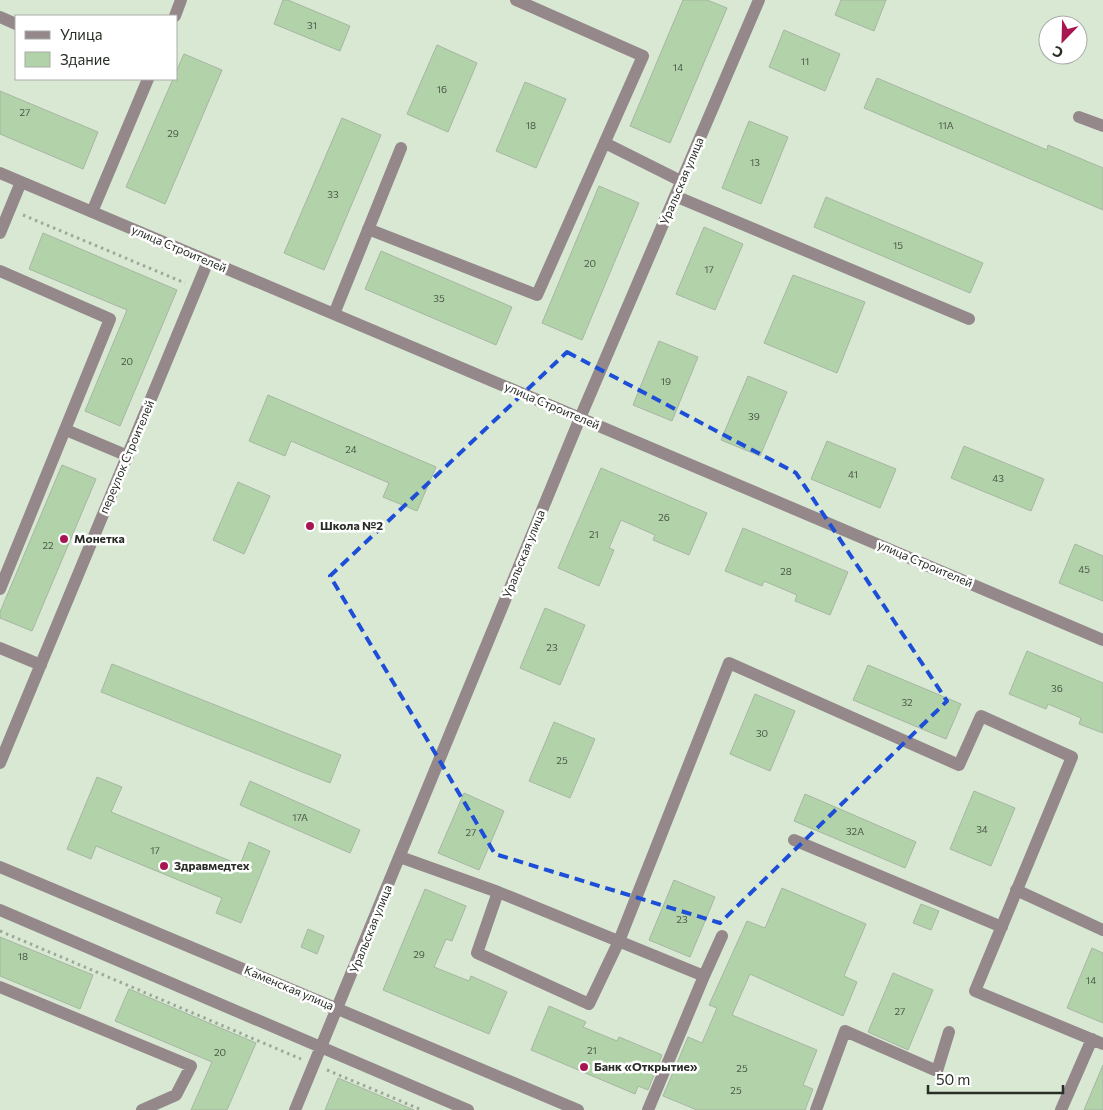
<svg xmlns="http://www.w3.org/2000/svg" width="1103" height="1110" font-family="Commissioner,sans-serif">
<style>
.building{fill:#b2d3aa;stroke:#a6b6a2}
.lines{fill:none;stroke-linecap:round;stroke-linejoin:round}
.path{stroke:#9ca898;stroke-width:3;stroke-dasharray:2.5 4;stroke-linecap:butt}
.minor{stroke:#94888b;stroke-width:12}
.marked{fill:none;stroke:#1d4ed8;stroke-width:4;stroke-dasharray:10 6;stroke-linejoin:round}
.poi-dot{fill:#a81651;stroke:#fff;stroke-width:2}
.labels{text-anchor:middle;stroke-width:5;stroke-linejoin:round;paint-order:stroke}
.number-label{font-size:10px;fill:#4a5747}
.street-label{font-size:12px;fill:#282e26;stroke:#fff}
.poi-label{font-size:12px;font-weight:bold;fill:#282e26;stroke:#fff;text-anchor:start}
</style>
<rect width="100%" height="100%" fill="#d8e8d3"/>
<path class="building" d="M283,0h5l62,26 -10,25 -66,-27z
M683,0h24l20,8 -57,135 -40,-17z
M841,0h45l-12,31 -39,-16z
M784,30l56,24 -15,37 -56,-24z
M437,45l40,18 -29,69 -41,-18z
M184,54l38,16 -57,134 -39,-17 47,-108h3v-7z
M877,78l170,72 1,-5 55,23v42l-239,-102z
M525,82l41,17 -30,69 -40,-17z
M0,91l98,41 -15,37 -83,-35z
M342,118l39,17 -57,135 -40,-17z
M749,121l39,16 -27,67 -39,-16z
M599,186l40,17 -57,137 -40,-17z
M826,197l157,66 -13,30 -156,-66z
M704,227l39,17 -28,66 -39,-16z
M43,233l134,57 -57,136 -35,-15 42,-101 -98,-41z
M381,251l131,56 -16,38 -131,-56z
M793,275l72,27 -28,71 -73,-30z
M659,341l39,16 -26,64 -39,-16z
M748,376l39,16 -27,64 -39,-16z
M268,395l168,72 -19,44 -34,-14 6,-14 -98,-42 -6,15 -36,-15z
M827,441l69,28 -16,39 -69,-29z
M964,446l80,33 -13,32 -80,-33z
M62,465l34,14 -64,152 -32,-13v-6z
M601,468l106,45 -18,42 -36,-15 2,-5 -34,-15 -12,28 5,2 -15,36 -41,-18z
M238,482l32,14 -26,58 -31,-14z
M743,528l105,44 -18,43 -35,-14 2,-6 -33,-14 -2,5 -37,-15z
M1075,544l28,12v45l-44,-18z
M545,608l40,17 -25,60 -40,-17z
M1027,651l76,32v50l-24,-9 2,-6 -33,-14 -2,5 -37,-15z
M112,664l229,91 -11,28 -229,-91z
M868,665l93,39 -15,35 -93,-39z
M755,694l40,17 -25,60 -40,-17z
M554,722l41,17 -25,59 -41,-17z
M97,777l25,10 -11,25 129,53 9,-23 21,9 -29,72 -25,-10 6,-15 -126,-52 -5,13 -24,-10z
M250,781l110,49 -10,23 -110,-48z
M974,791l41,17 -24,58 -41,-17z
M464,793l40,18 -25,59 -41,-17z
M805,794l111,48 -11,26 -111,-47z
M674,880l41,17 -25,60 -41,-17z
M782,888l84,36 -22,52 13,6 -14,34 -93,-42 -18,41 85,35 -14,35 10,4 -8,21h-108l-34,-14 25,-59 14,6 15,-35 -8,-3 38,-84 18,7z
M425,889l41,17 -14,35 -6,-2 -12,28 35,14 2,-5 36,16 -18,42 -106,-44z
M921,904l18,7 -8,19 -18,-7z
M308,929l16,7 -7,18 -16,-7z
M0,937l93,38 -13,34 -80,-33z
M1092,948l11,5v70l-36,-15z
M893,973l40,17 -25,60 -40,-18z
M129,989l127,54 -29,67h-36l21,-48 -97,-41z
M549,1006l37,16 -3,5 34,14 2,-4 43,18 -14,35 -10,-4 -3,8 -104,-44z
M1103,1065v45h-19z
M338,1078l76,32h-89z"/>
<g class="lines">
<path class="path" d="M23,215l162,68
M0,931l301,128
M327,1070l95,40"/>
<path class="minor" d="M175,16l6,-16
M0,17l16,7
M1079,117l24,9
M605,143l76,38
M0,173l580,245 523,222
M675,196l294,123
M92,212l56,-133
M368,229l169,66 106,-239 -127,-56
M0,233l21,-51
M0,271l110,48 -110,270
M334,314l67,-166
M66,430l62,26
M0,648l41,17
M0,763l208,-502
M794,840l208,87
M400,857l98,35 206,84 -56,134
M0,867l578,243
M1016,890l87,40
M498,892l-21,61 112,51 30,-63 110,-278 230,102 22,-49 91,41 -97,234 128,53
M0,910l468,200
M704,976l18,-40
M0,987l191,79 -15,29 -34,15
M295,1110l285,-692 179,-418
M816,1110l29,-79 92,40 12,-39
M1061,1110l31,-71"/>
</g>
<path class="marked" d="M567,352l229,121 151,228 -227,222 -225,-69 -165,-278z"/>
<g class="poi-dot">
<circle cx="310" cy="526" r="5"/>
<circle cx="64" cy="539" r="5"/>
<circle cx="164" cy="866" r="5"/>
<circle cx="584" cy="1067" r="5"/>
</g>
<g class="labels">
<g class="number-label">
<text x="312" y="29">31</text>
<text x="805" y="65">11</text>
<text x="678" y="71">14</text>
<text x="442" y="93">16</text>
<text x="25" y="116">27</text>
<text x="531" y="129">18</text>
<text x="946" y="129">11А</text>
<text x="173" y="137">29</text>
<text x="755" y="166">13</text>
<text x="333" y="198">33</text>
<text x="898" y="249">15</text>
<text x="590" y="267">20</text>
<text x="709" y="273">17</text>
<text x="439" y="302">35</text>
<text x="127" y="365">20</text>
<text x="666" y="385">19</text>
<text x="754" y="420">39</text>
<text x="351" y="453">24</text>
<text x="853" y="478">41</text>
<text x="998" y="482">43</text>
<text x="664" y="521">26</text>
<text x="594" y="538">21</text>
<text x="48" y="549">22</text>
<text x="1084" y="573">45</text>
<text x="786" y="575">28</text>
<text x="552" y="651">23</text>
<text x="1057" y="692">36</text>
<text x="907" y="706">32</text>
<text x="762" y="737">30</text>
<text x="562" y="764">25</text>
<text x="300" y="821">17А</text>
<text x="982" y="833">34</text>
<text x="855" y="835">32А</text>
<text x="471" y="836">27</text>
<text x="155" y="854">17</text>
<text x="682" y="923">23</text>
<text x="419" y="958">29</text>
<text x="23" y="960">18</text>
<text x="1091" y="984">14</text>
<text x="900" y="1015">27</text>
<text x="592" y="1054">21</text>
<text x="220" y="1056">20</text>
<text x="742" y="1072">25</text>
<text x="736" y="1094">25</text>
</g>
<g class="street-label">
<text transform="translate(682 181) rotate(-67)" y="4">Уральская улица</text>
<text transform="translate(179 249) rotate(23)" y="4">улица Строителей</text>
<text transform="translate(552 406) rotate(23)" y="4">улица Строителей</text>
<text transform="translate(127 457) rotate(-67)" y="4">переулок Строителей</text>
<text transform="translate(524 554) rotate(-68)" y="4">Уральская улица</text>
<text transform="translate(925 564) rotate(23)" y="4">улица Строителей</text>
<text transform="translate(371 929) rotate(-68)" y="4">Уральская улица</text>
<text transform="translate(289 988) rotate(23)" y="4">Каменская улица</text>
</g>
<g class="poi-label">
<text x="320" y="530">Школа №2</text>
<text x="74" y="543">Монетка</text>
<text x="174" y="870">Здравмедтех</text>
<text x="594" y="1071">Банк «Открытие»</text>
</g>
</g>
<rect x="15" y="15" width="162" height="65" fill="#ffffff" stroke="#a9aba8"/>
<rect x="25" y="31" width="25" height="8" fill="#94888b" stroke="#a9aba8"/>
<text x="60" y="40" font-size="15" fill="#282e26">Улица</text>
<rect x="25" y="52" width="25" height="15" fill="#b2d3aa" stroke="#a9aba8"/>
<text x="60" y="65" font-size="15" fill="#282e26">Здание</text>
<g transform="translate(1063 40) rotate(203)"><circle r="24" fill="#ffffff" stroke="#a9aba8"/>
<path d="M0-4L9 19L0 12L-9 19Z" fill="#a81651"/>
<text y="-8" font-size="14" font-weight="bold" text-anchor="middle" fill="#282e26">С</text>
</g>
<path d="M928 1085v8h135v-8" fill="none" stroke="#282e26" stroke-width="2.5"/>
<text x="936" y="1085" font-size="15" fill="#282e26" stroke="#ffffff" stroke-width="4" paint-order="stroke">50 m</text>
</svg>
